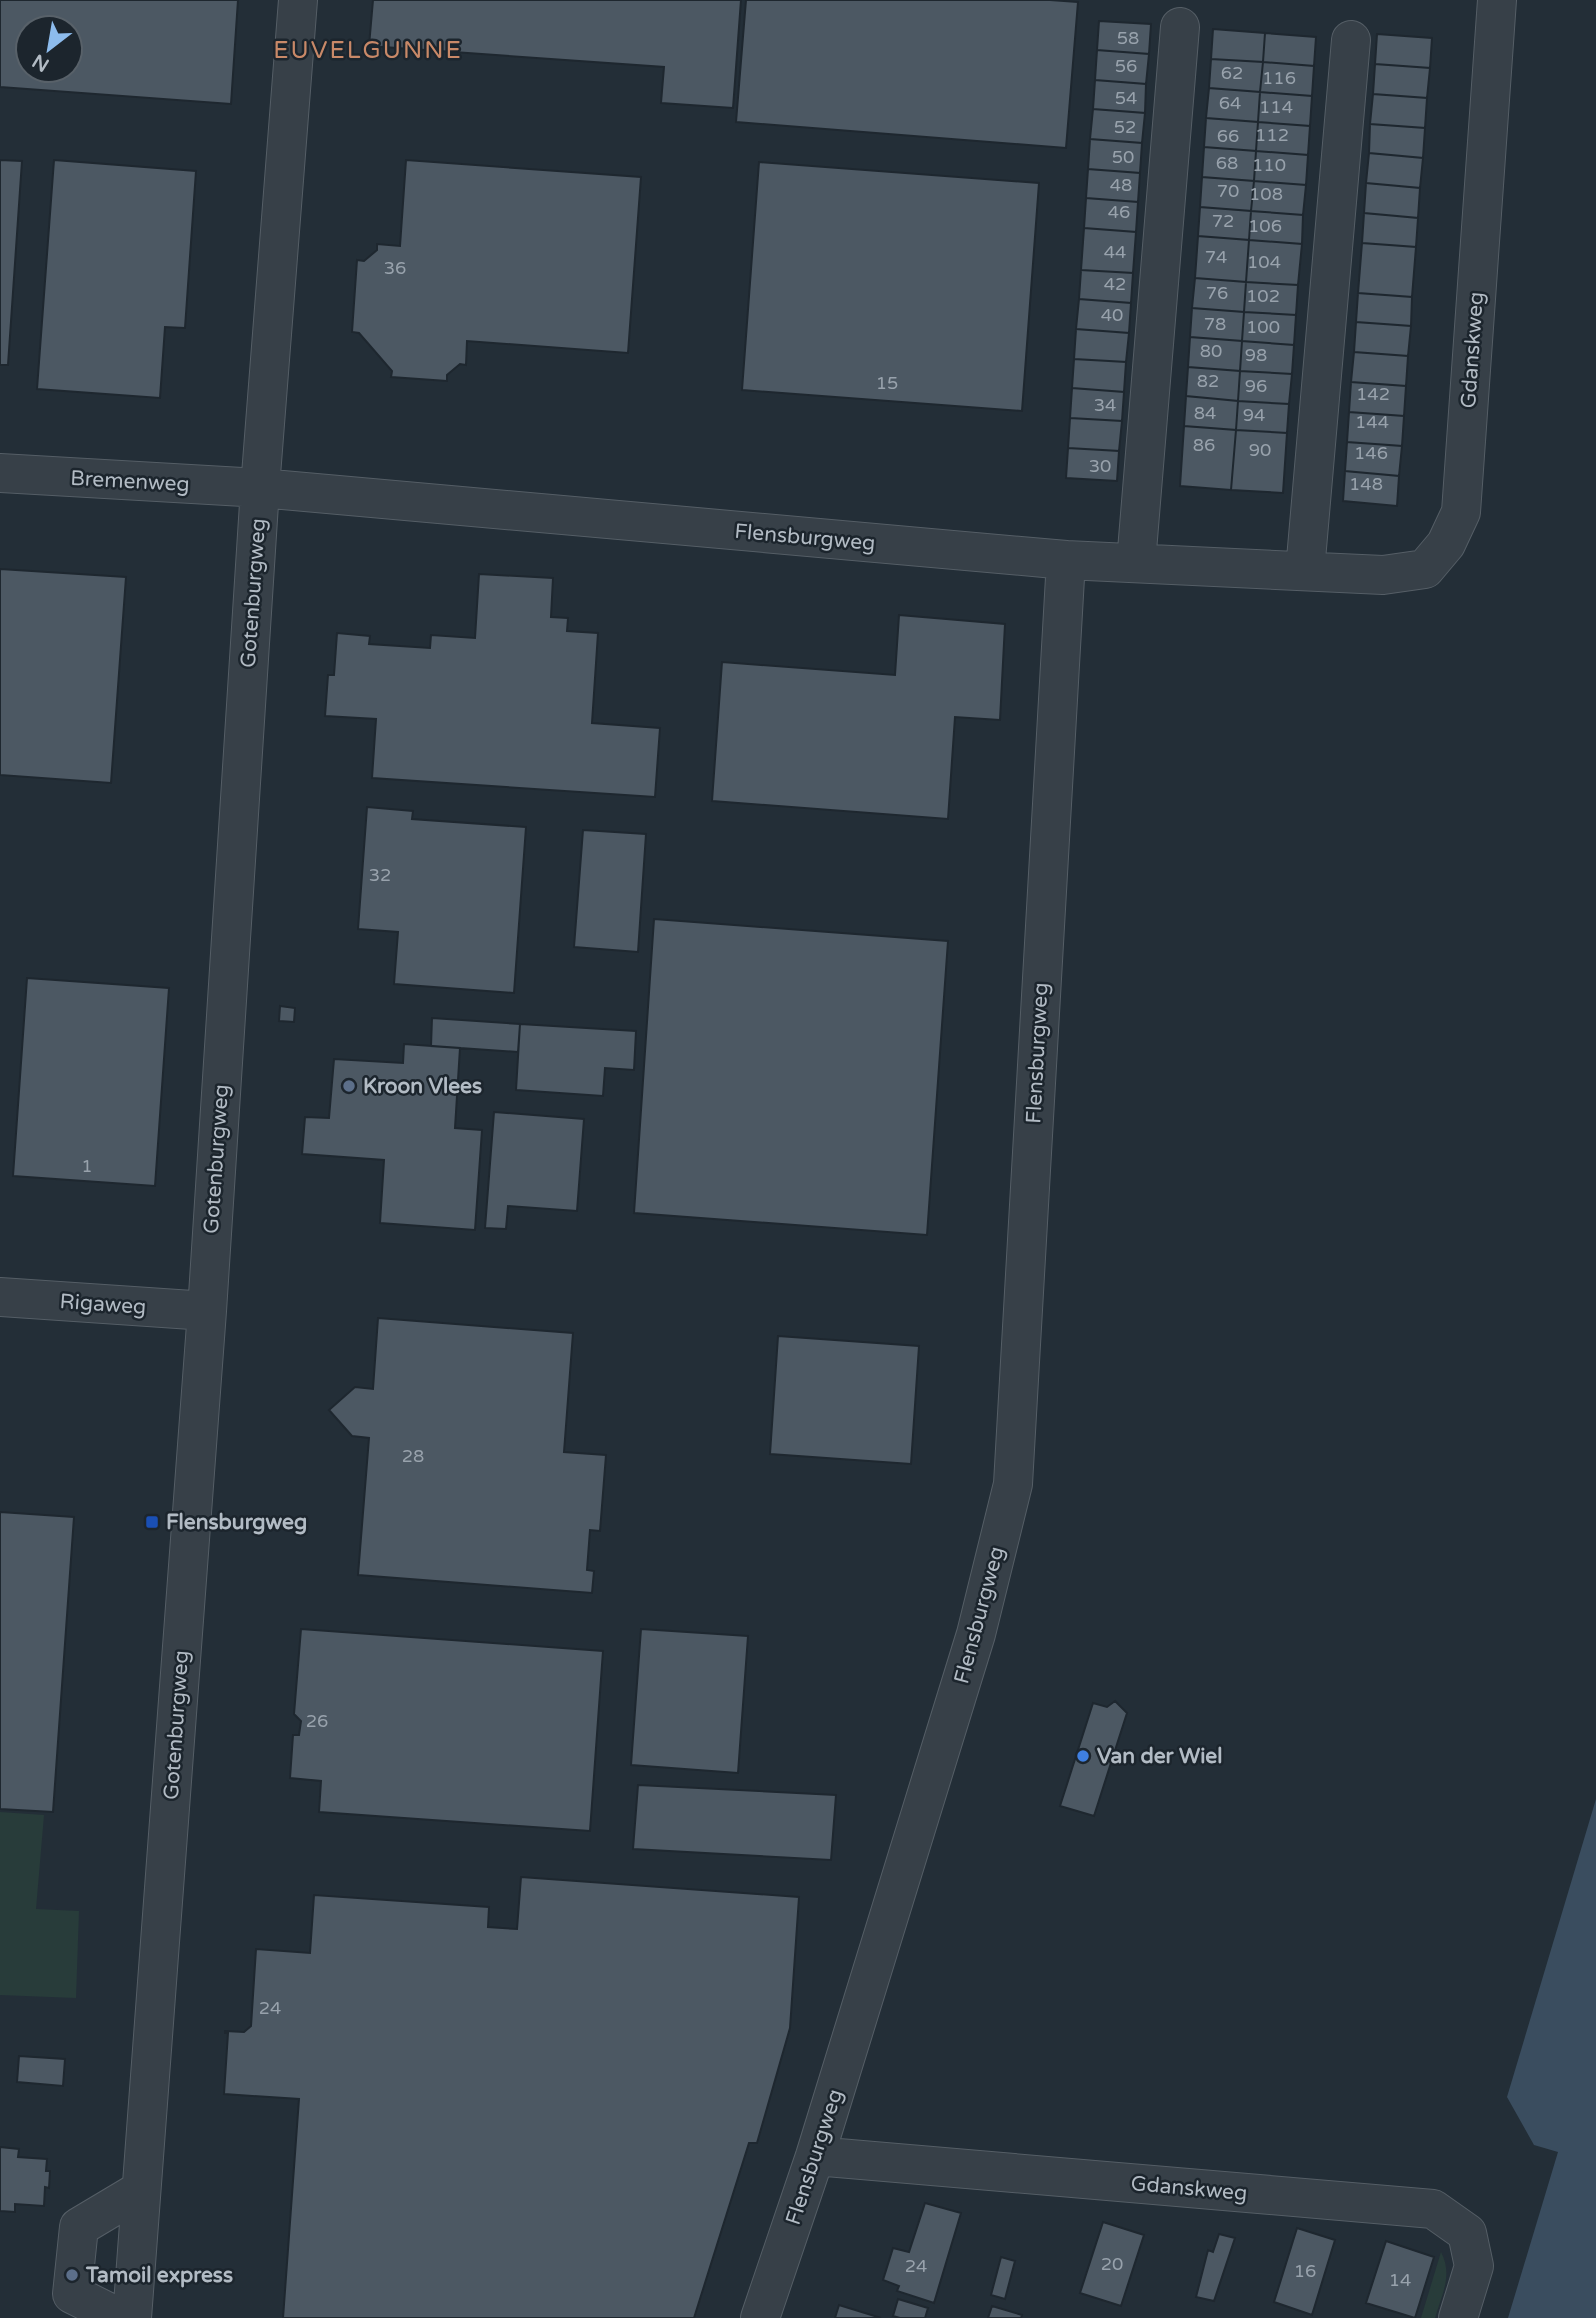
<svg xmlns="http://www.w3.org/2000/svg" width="1596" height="2318" font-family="'Varela Round',sans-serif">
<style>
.green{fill:#283c3a}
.water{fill:#3a4d5f}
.building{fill:#4c5863;stroke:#1e272f;stroke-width:2;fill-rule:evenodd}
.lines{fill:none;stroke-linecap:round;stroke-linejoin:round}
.minor-casing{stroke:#555e66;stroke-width:40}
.minor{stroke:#374048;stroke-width:38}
.service-dot{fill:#5c6f8a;stroke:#1c252d;stroke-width:2.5}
.transit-dot{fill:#1a4fb4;stroke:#1c252d;stroke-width:2.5}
.shop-dot{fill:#3f7fe0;stroke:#1c252d;stroke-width:2.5}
.labels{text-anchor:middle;stroke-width:5;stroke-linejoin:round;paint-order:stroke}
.number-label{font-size:18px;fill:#98a2ac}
.street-label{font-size:21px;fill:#b2bbc4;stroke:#1c252d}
.poi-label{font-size:21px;font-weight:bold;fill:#b2bbc4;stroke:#1c252d;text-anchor:start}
.quarter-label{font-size:24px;letter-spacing:2px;fill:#c98968;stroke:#1c252d}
</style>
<rect width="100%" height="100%" fill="#232e37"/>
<path class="green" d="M0,1812l44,3 -8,94 43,2 -3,87 -76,-3z
M1441,2252c12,23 1,42 -6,66h-14z"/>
<path class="water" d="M1596,1799v519h-88l50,-166 -24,-7 -27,-48z"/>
<path class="building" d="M0,0h238l-7,104 -231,-17zM28,28h42v42h-42z
M373,0h368l-8,108 -72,-5 3,-36 -295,-21z
M746,0h304l28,2 -12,146 -330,-26z
M1099,21l52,3 -2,30 -52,-4z
M1213,29l52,4 -2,29 -52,-3z
M1265,33l51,4 -2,29 -51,-4z
M1377,34l55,4 -2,30 -55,-4z
M1097,50l52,4 -3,30 -51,-4z
M1211,59l52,3 -3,30 -51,-4z
M1263,62l51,4 -2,30 -52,-4z
M1375,64l55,4 -3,30 -54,-4z
M1095,80l51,4 -1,29 -52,-4z
M1209,88l51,4 -2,30 -52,-4z
M1260,92l52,4 -2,30 -52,-4z
M1373,94l54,4 -2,30 -55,-4z
M1093,109l52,4 -3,30 -52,-4z
M1206,118l52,4 -2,29 -52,-4z
M1258,122l52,4 -2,29 -52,-4z
M1370,124l55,4 -2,30 -54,-5z
M1090,139l52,4 -2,30 -52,-4z
M1204,147l52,4 -2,30 -52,-4z
M1256,151l52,4 -2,30 -52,-4z
M1369,153l54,5 -3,30 -54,-5z
M0,160l22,1 -14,204h-8z
M54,160l142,11 -11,157 -20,-1 -5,71 -123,-9z
M406,160l235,17 -13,176 -161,-12 -1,24 -6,-1 -13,11v6l-56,-4 1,-6 -33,-38 -7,-1 5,-72 7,1 13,-11v-6l23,2z
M759,162l280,21 -17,228 -280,-21z
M1088,169l52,4 -2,29 -52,-4z
M1202,177l52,4 -3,30 -51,-4z
M1254,181l52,4 -3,30 -52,-4z
M1366,183l54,5 -2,30 -54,-5z
M1086,198l52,4 -2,30 -52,-4z
M1200,207l51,4 -2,29 -51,-4z
M1251,211l52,4 -1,29 -53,-4z
M1364,213l54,5 -2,29 -54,-4z
M1084,228l52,4 -3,41 -52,-3z
M1198,236l51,4 -3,42 -51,-4z
M1249,240l53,4 -4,41 -52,-3z
M1362,243l54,4 -4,50 -54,-4z
M1081,270l52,3 -2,30 -52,-4z
M1195,278l51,4 -2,30 -52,-4z
M1246,282l52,3 -2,30 -52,-3z
M1358,293l54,4 -1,29 -55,-4z
M1079,299l52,4 -2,30 -53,-4z
M1192,308l52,4 -2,29 -52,-4z
M1244,312l52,3 -2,30 -52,-4z
M1356,322l55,4 -3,30 -54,-4z
M1076,329l53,4 -3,29 -52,-3z
M1190,337l52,4 -2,30 -52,-4z
M1242,341l52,4 -2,29 -52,-3z
M1354,352l54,4 -2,30 -55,-4z
M1074,359l52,3 -2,30 -52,-4z
M1188,367l52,4 -2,30 -52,-5z
M1240,371l52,3 -3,30 -51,-3z
M1351,382l55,4 -2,30 -55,-4z
M1072,388l52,4 -2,29 -52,-3z
M1186,396l52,5 -2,29 -52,-4z
M1238,401l51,3 -2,29 -51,-3z
M1349,412l55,4 -2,30 -55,-4z
M1070,418l52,3 -3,30 -51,-3z
M1184,426l52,4 -5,60 -51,-4z
M1236,430l51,3 -4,60 -52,-3z
M1347,442l55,4 -3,30 -54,-5z
M1068,448l51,3 -2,30 -51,-3z
M1345,471l54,5 -2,30 -54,-5z
M0,569l126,8 -15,206 -111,-8z
M479,574l74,4 -2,39 17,1 -1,13 31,2 -6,90 68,5 -5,69 -283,-19 4,-59 -51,-3 3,-41h6l3,-42 33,3 -1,8 61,4 1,-13 44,3z
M899,615l106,9 -5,96 -45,-3 -7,102 -236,-18 10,-139 173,13z
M367,807l46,4 -1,8 114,8 -12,166 -120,-9 4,-52 -40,-3z
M583,830l63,4 -8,118 -64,-5z
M654,919l294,22 -21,294 -293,-22z
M27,978l142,10 -14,198 -142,-10z
M280,1006l15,2 -1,14 -15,-1z
M432,1018l88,6 -2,28 -87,-6z
M520,1024l116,7 -2,39 -29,-2 -2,28 -87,-6z
M404,1044l56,4 -5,80 27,2 -7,100 -95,-7 4,-63 -82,-6 3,-37 24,1 5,-59 69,4z
M494,1112l90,7 -7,92 -69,-5 -2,23 -21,-1z
M378,1318l195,15 -9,119 42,3 -6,76 -10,-1 -3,40 7,1 -2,22 -234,-18 11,-137 -17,-2 -23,-26 26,-23 18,2z
M778,1336l141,10 -8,118 -141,-10z
M0,1512l74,5 -21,295 -53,-3z
M301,1629l302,22 -13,180 -271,-19 2,-31 -31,-3 3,-43h6l2,-14 -7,-7z
M641,1629l107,7 -10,137 -107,-8z
M1115,1701l12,12 -33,103 -34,-10 33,-103 14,4z
M638,1785l198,10 -5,65 -198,-11z
M521,1877l278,20 -9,131 -33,115h-8l-55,175h-411l16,-219 -75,-5 4,-61h-3v-2l19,1 7,-6 5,-77 54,4 4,-58 175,12 -1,20 29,2z
M19,2056l46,3 -2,27 -46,-4z
M0,2147l19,2 -1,8 29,2 -1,12h4l-1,17 -4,-1 -1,19 -29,-2v8l-15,-1z
M925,2203l36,10 -27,90 -37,-12 2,-5 -16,-6 10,-32 16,4z
M1103,2222l41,13 -23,71 -41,-13z
M1297,2228l38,12 -23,75 -38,-13z
M1219,2234l16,4 -21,63 -18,-4 12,-47 5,2z
M1386,2241l48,16 -19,61 -49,-15z
M1001,2257l14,4 -10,38 -14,-4z
M898,2299l30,9 -3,10h-25l-7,-2z
M839,2305l42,13h-46z
M992,2306l30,9 -1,3h-33z"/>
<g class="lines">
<defs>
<path id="minor" d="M0,473l260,15 806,72 -53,924 -37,150 -161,522 -55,162
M1066,560l317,15 42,-6 21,-25 15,-32 36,-512
M1136,563l44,-536
M1305,571l46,-531
M0,1297l207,14
M815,2156l618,53 34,24 7,33 -16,52
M120,2318l-48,-24 7,-67 62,-37
M132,2318l75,-1007 53,-823 38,-488"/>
</defs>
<use href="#minor" class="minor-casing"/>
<use href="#minor" class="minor"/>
</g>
<g class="service-dot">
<circle cx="349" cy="1086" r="7"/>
<circle cx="72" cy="2275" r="7"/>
</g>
<rect class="transit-dot" x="145" y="1515" width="14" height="14" rx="3.5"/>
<circle class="shop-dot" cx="1083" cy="1756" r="7"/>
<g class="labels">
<g class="number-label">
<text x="1128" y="44">58</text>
<text x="1126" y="72">56</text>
<text x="1232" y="79">62</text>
<text x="1279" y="84">116</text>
<text x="1126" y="104">54</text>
<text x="1230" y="109">64</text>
<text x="1276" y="113">114</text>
<text x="1125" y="133">52</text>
<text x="1272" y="141">112</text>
<text x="1228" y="142">66</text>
<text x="1123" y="163">50</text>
<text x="1227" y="169">68</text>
<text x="1269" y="171">110</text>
<text x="1121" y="191">48</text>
<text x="1228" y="197">70</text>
<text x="1266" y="200">108</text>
<text x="1119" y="218">46</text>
<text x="1223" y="227">72</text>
<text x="1265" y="232">106</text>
<text x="1115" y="258">44</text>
<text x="1216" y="263">74</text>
<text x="1264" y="268">104</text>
<text x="395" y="274">36</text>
<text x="1115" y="290">42</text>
<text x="1217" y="299">76</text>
<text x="1263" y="302">102</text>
<text x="1112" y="321">40</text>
<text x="1215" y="330">78</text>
<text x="1263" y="333">100</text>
<text x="1211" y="357">80</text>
<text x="1256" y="361">98</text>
<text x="1208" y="387">82</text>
<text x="887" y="389">15</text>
<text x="1256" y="392">96</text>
<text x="1373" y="400">142</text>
<text x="1105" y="411">34</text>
<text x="1205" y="419">84</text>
<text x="1254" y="421">94</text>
<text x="1372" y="428">144</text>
<text x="1204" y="451">86</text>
<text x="1260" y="456">90</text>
<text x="1371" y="459">146</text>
<text x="1100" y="472">30</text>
<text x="1366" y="490">148</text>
<text x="380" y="881">32</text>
<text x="87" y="1172">1</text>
<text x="413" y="1462">28</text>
<text x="317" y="1727">26</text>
<text x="270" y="2014">24</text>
<text x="1112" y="2270">20</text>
<text x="916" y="2272">24</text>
<text x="1305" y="2277">16</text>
<text x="1400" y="2286">14</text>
</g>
<g class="street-label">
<text transform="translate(1472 350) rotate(-86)" y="7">Gdanskweg</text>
<text transform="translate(130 481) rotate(3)" y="7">Bremenweg</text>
<text transform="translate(805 537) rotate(5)" y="7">Flensburgweg</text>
<text transform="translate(253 593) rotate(-86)" y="7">Gotenburgweg</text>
<text transform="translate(1037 1053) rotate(-87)" y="7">Flensburgweg</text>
<text transform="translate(216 1159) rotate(-86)" y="7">Gotenburgweg</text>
<text transform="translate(103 1304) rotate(4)" y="7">Rigaweg</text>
<text transform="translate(979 1615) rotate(-75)" y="7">Flensburgweg</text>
<text transform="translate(176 1725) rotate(-86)" y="7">Gotenburgweg</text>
<text transform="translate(814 2157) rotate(-72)" y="7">Flensburgweg</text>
<text transform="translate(1189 2188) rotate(5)" y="7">Gdanskweg</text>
</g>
<g class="poi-label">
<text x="363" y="1093">Kroon Vlees</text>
<text x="166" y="1529">Flensburgweg</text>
<text x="1097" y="1763">Van der Wiel</text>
<text x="86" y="2282">Tamoil express</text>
</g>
<g class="quarter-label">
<text x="368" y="58">EUVELGUNNE</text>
</g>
</g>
<g transform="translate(49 49) rotate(211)"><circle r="33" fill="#1c252d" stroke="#586169" stroke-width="2"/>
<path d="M0-5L12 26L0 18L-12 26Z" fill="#8dbced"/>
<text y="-10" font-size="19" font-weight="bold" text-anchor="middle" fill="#b2bbc4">N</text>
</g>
</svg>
